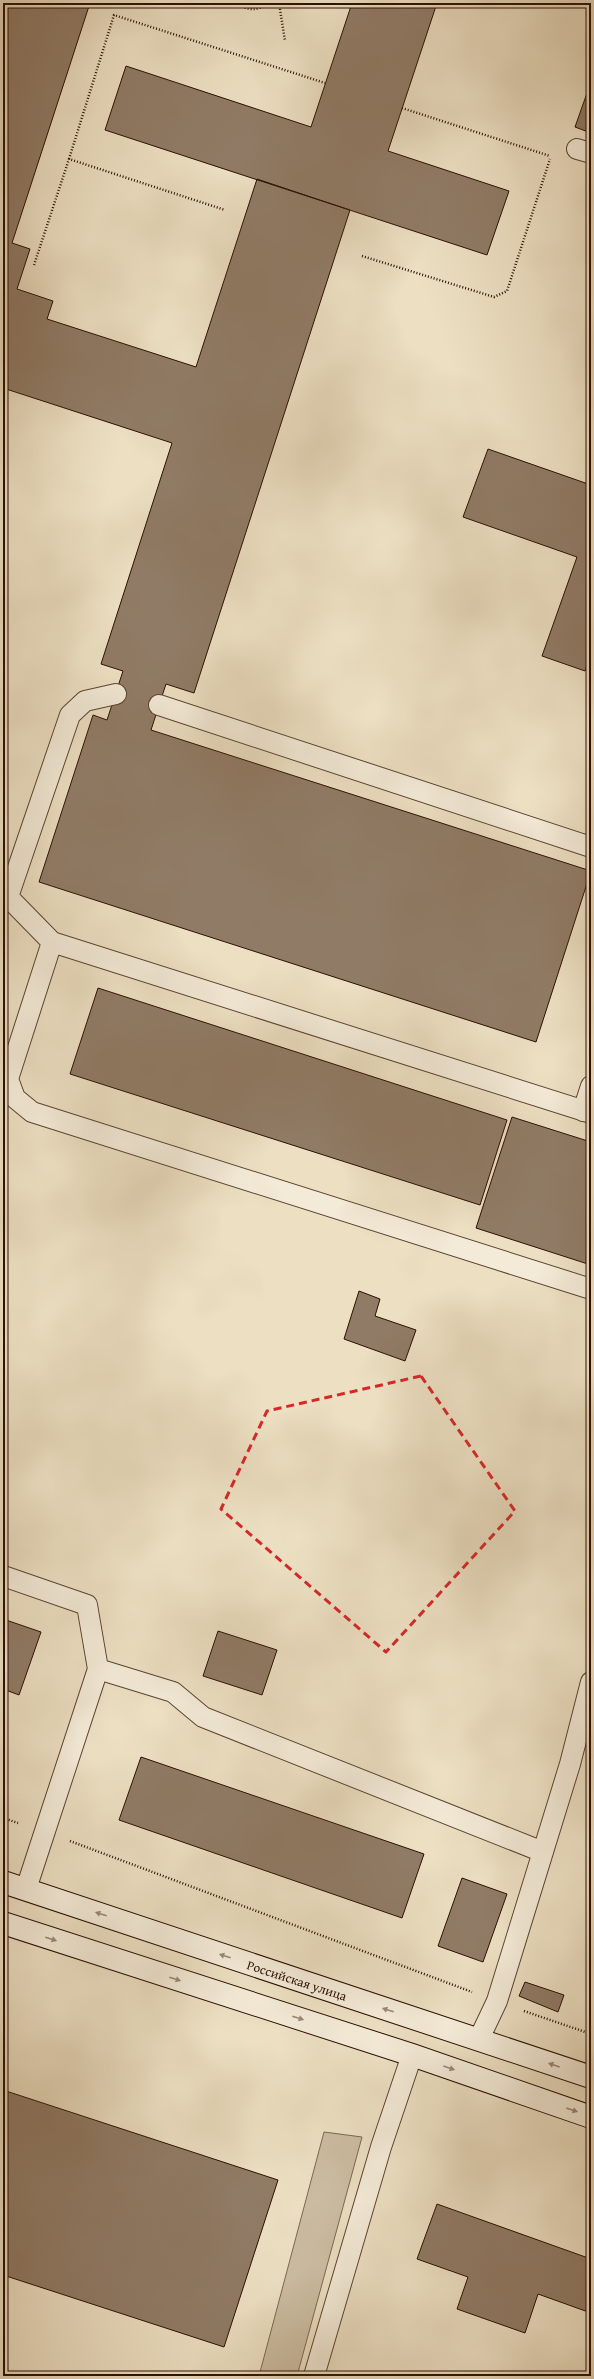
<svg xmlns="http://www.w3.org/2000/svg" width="594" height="2379" font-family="'Gentium Book Plus',serif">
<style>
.green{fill:#cbbca1;stroke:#7c6652}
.building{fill:#907b66;stroke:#2c0f02}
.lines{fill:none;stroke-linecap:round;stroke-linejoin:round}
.lane-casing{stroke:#5c4332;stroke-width:22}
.secondary-casing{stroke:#2c0f02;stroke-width:24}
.path{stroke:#2c0f02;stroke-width:2.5;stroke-dasharray:1 2;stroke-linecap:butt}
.lane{stroke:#f3ead7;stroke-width:20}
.secondary{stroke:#f3ead7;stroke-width:22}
.oneway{fill:#998777}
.marked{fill:none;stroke:#d62828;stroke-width:3;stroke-dasharray:8 5;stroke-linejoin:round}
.labels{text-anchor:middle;stroke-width:3;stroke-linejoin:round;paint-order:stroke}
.street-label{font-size:13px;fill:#2c0f02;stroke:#f3ead7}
</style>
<rect width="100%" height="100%" fill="#ecdfc2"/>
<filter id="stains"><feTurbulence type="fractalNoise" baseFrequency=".005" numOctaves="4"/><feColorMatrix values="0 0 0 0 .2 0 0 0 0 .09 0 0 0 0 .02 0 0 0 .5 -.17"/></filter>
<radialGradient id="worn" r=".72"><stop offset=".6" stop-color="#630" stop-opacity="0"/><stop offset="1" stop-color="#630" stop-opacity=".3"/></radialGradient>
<path class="green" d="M324,2132l38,5 -65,239h-38z"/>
<path class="building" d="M3,3h87l-78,240 18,6 -13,40 36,12 -6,18 149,48 61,-188 93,31 -156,483 -28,-9 -15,46 440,141 -55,171 -497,-160 54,-167 14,5 16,-49 -22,-7 71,-221 -169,-55z
M352,3h85l-49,148 121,40 -22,64 -382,-125 21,-64 185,61z
M587,93l4,2v38l-16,-6z
M488,449l103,36v170l-6,16 -43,-15 35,-99 -114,-40z
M98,988l409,132 -27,85 -410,-131z
M512,1117l79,25v123l-115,-37z
M359,1291l21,8 -5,17 41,14 -11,31 -61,-22z
M3,1619l38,13 -22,63 -16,-6z
M218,1631l59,19 -15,45 -59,-19z
M141,1757l283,97 -22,64 -283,-98z
M462,1878l45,16 -24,68 -45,-16z
M525,1982l39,13 -6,17 -39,-16z
M3,2090l275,90 -54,167 -221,-72z
M437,2204l154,55v54l-53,-19 -13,39 -68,-24 11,-32 -51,-18z"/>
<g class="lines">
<defs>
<path id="lane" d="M577,149l14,4
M116,694l-31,7 -15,14 -62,182 44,45 539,171
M159,705l432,142
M52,942l-44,137 7,19 17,14 559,177
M583,1111l8,-25
M3,1576l84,29 11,64
M26,1889l72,-220 75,23 30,25 340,135
M479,2039l18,-38 73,-237 21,-82
M314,2376l67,-229 31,-92"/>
<path id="secondary" d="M3,1882l588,195
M3,1923l409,132 179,62"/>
</defs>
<use href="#lane" class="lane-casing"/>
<use href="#secondary" class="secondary-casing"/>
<path class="path" d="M237,3c10,8 21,8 32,0
M279,3l6,38
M402,108l148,48
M69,159l45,-144 211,68
M362,256l132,41 13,-6 43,-132
M34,265l35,-106 156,51
M3,1818l15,5
M70,1841l402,151
M524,2011l67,23"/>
<use href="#lane" class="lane"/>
<use href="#secondary" class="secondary"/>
</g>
<defs><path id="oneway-solid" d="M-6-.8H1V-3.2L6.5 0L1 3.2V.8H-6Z"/></defs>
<g class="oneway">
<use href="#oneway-solid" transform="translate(101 1914) rotate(-162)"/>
<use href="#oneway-solid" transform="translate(51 1939) rotate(18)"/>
<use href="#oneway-solid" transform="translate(225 1956) rotate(-162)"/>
<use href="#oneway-solid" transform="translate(175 1979) rotate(18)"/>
<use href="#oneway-solid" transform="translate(388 2010) rotate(-162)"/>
<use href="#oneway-solid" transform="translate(298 2018) rotate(18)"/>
<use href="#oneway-solid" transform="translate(554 2065) rotate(-161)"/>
<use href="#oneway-solid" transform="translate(449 2068) rotate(19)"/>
<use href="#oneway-solid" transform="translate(572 2110) rotate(19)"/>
</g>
<path class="marked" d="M421,1376l94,135 -129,141 -165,-143 46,-98z"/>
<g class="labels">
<g class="street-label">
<text transform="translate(297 1980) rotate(18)" y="5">Российская улица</text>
</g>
</g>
<rect width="594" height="2379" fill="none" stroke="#ecdfc2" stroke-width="16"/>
<rect x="4" y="4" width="586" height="2371" fill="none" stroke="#2c0f02" stroke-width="2"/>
<rect x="8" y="8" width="578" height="2363" fill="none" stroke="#2c0f02"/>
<rect width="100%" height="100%" filter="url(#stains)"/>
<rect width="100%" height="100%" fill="url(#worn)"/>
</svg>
